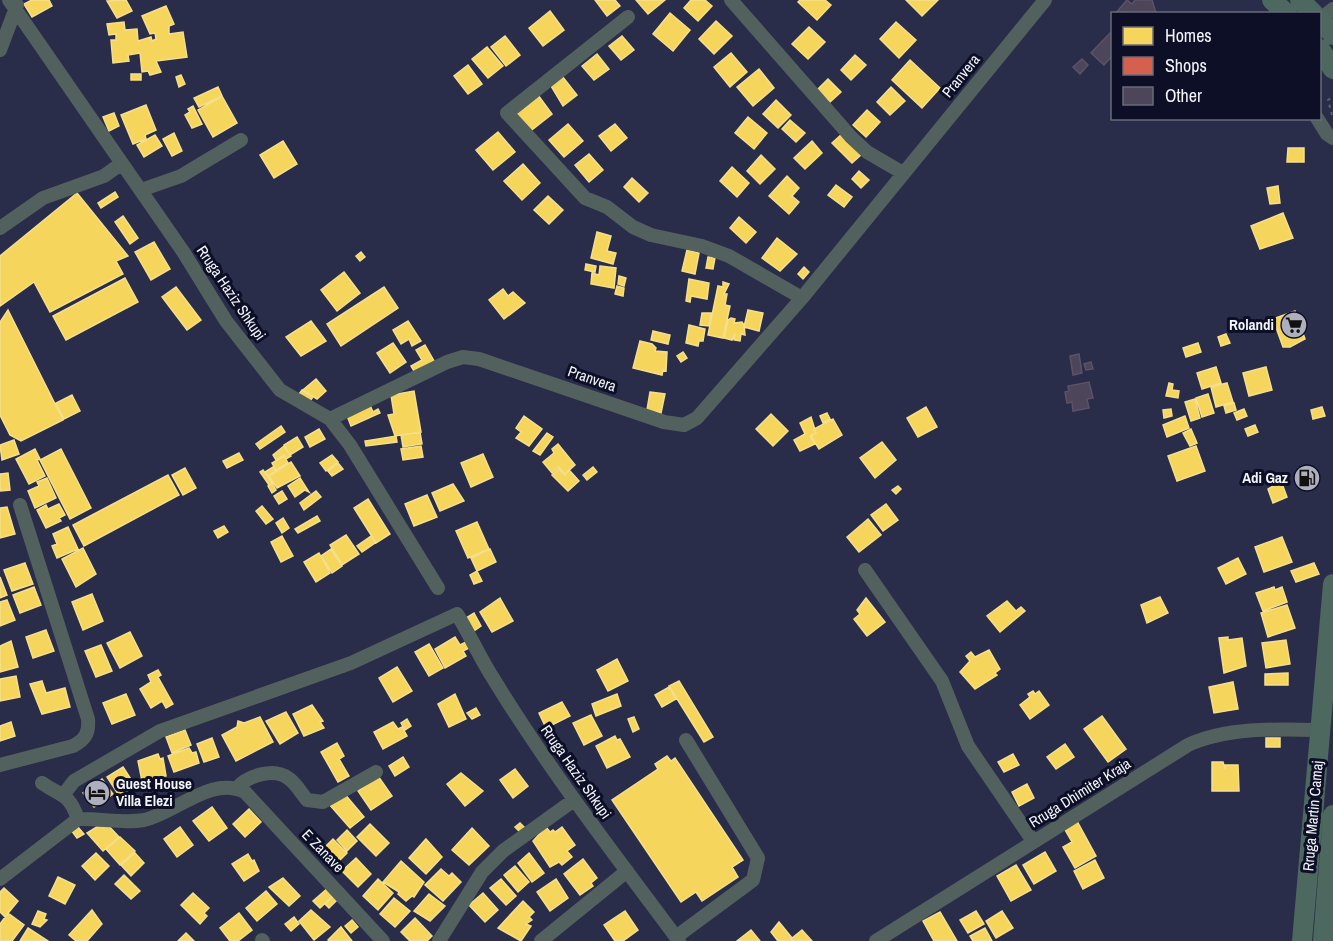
<svg xmlns="http://www.w3.org/2000/svg" width="1333" height="941" font-family="'Archivo Narrow',sans-serif">
<style>
.homes{fill:#f6d55c;stroke:#f5df8c;stroke-width:1.5}
.shops{fill:#d6604d;stroke:#df8d81;stroke-width:1.5}
.building{fill:#4d455a;stroke:#5c5268;stroke-width:1.5}
.lines{fill:none;stroke-linecap:round;stroke-linejoin:round}
.path{stroke:#5c6568;stroke-width:2;stroke-dasharray:3 4.5;stroke-linecap:butt}
.minor{stroke:#53615e;stroke-width:14}
.highway{stroke:#4d685e;stroke-width:20}
.labels{text-anchor:middle;stroke-width:6;stroke-linejoin:round;paint-order:stroke}
.street-label{font-size:15px;fill:#f3f5fb;stroke:#0c0f26}
.poi-label{font-size:15px;font-weight:bold;fill:#f3f5fb;stroke:#0c0f26;text-anchor:end}
</style>
<rect width="100%" height="100%" fill="#2a2d4a"/>
<path class="homes" d="M32,0h17l3,6 -20,11 -8,-13z
M126,0l6,11 -15,7 -10,-17z
M595,0h20l5,6 -13,10z
M636,0h29l-17,14z
M691,0h14l7,6 -14,15 -14,-13z
M800,0h25l6,5 -14,15 -19,-18z
M906,0h32l-16,16z
M166,6l8,18 -5,2v8l14,-2 4,25 -31,4 5,11 -11,3 -2,-4 -6,1 -2,-19 -12,2 1,6 -16,2 -2,-23h5v-6l-7,1 -2,-11 17,-2 1,8 12,-1 1,12 13,-4 1,4 4,-2 -1,-6 -5,1 -8,-18z
M550,11l14,19 -21,16 -14,-18z
M670,13l20,17 -17,21 -20,-17z
M716,21l16,15 -18,18 -15,-15z
M896,22l20,18 -17,18 -19,-19z
M809,27l16,15 -17,17 -16,-15z
M505,36l15,19 -14,11 -15,-19z
M622,36l12,14 -13,10 -12,-14z
M487,47l16,19 -15,12 -16,-19z
M731,53l16,19 -17,15 -16,-20z
M597,54l12,15 -15,11 -12,-14z
M855,55l11,10 -15,15 -10,-10z
M910,60l30,28 -18,20 -30,-28z
M468,65l14,19 -14,10 -14,-18z
M759,69l15,19 -21,18 -16,-19z
M131,74h10v6h-10z
M181,75l4,9 -6,3 -3,-10z
M562,76l15,19 -14,11 -12,-20z
M828,79l13,13 -11,10 -13,-12z
M218,87l4,9 -23,11 -5,-9z
M891,87l14,14 -15,14 -13,-13z
M538,95l14,19 -24,19 -14,-19z
M222,96l15,27 -24,14 -15,-27z
M776,100l15,15 -13,13 -15,-14z
M146,105l10,25 -11,5 1,4 -13,5 -12,-29z
M193,106l9,18 -10,4 -7,-13 5,-3 -2,-3z
M867,110l13,12 -14,15 -13,-12z
M114,113l5,13 -10,5 -6,-14z
M748,117l19,16 -13,16 -19,-16z
M790,120l15,13 -9,9 -14,-13z
M568,124l15,17 -19,16 -15,-17z
M615,124l12,14 -16,13 -12,-15z
M498,132l17,20 -22,18 -17,-20z
M174,133l8,18 -10,5 -9,-17z
M842,134l20,20 -10,9 -20,-20z
M155,135l7,11 -18,11 -7,-12z
M283,141l14,23 -23,14 -14,-23z
M812,141l10,12 -17,16 -11,-11z
M1288,148h16v14h-17z
M589,154l14,16 -14,12 -14,-17z
M761,155l14,14 -15,15 -13,-13z
M523,164l17,19 -18,17 -18,-19z
M732,167l17,16 -12,14 -17,-16z
M859,171l10,9 -8,8 -9,-9z
M787,176l12,12 -7,8 7,6 -10,12 -20,-18z
M632,178l16,15 -9,9 -15,-15z
M836,185l16,12 -8,10 -16,-12z
M1278,186l2,17 -10,1 -3,-16z
M115,192l3,5 -17,11 -3,-5z
M77,193l51,63 -12,5 7,13 -73,38 -16,-30 -34,24v-50z
M548,196l15,14 -14,14 -15,-14z
M1283,213l10,25 -33,11 -9,-23z
M123,216l15,22 -8,6 -15,-22z
M739,217l17,15 -10,11 -16,-15z
M597,232l14,4 -4,15 9,2 -3,11 -22,-6z
M777,238l20,16 -17,17 -18,-13z
M154,242l16,27 -19,11 -16,-28z
M687,250l12,3 -4,21 -13,-3z
M361,252l4,5 -5,4 -4,-5z
M708,257l7,1 -2,11 -7,-1z
M586,264l10,2 -1,6 -10,-2z
M600,266l16,2 -2,20 -23,-4 1,-11 7,2z
M804,267l5,5 -6,7 -5,-5z
M344,272l16,21 -23,18 -16,-21z
M619,276l7,2 -2,8 -6,-2z
M125,278l13,24 -72,38 -13,-24z
M689,279l20,4 -2,16 -16,-3 -1,6 -4,-1z
M723,282l6,2 -5,10h3l-2,11 5,1 -7,32 -15,-3 10,-49 5,1z
M617,286l7,2 -1,8 -8,-2z
M176,287l25,33 -14,10 -25,-33z
M384,287l14,21 -57,38 -14,-22z
M503,289l5,7 5,-4 12,11 -21,16 -15,-19z
M8,310l55,110 -42,21 -11,-6 -10,-20v-93z
M748,310l15,3 -4,18 -15,-4z
M1295,311l10,28 -15,8h-7l-10,-28z
M702,313h9l-2,13 -9,-1z
M731,318l4,1 -1,4 8,-1 2,3 1,10 -4,-1 -1,7 -6,-1 1,-7 -3,7 -8,-2 4,-18z
M311,321l15,20 -25,15 -15,-19z
M408,321l13,20 -9,5 -3,-7 -8,5 -8,-14z
M689,325l16,4 -2,12h-4l-1,5 -12,-3z
M653,331l17,4 -2,9 -17,-4z
M1226,334l4,9 -9,3 -3,-9z
M640,341l12,3 4,4 -1,3 12,1 -1,19 -3,-1 -1,5 -29,-7z
M393,343l13,19 -16,11 -13,-20z
M1198,343l3,9 -15,5 -3,-9z
M425,345l9,16 -20,10 -3,-5 11,-6 -6,-10z
M683,352l4,6 -6,4 -4,-6z
M1216,367l5,16 -19,6 -5,-16z
M1266,367l6,23 -23,6 -6,-23z
M316,379l10,12 -9,8 -14,-9z
M1169,383l4,1 -1,6 7,1 -1,7 -12,-2z
M1227,383l6,19 -17,5 -5,-20z
M302,390l11,7 -3,4 -11,-7z
M414,391l7,41 -26,4 -7,-21 6,-1 -3,-19z
M650,392l15,2 -4,19 -14,-3z
M1208,394l6,19 -12,4 -6,-19z
M72,395l8,16 -16,8 -8,-16z
M1195,399l5,19 -9,3 -6,-19z
M369,403l4,9 5,-3 2,4 -29,13 -5,-13z
M1234,403l2,7 -10,3 -2,-7z
M926,407l11,20 -19,10 -11,-19z
M1322,407l3,9 -12,3 -2,-9z
M1171,409l1,7 -8,2 -1,-8z
M1244,409l3,7 -10,4 -3,-7z
M827,413l3,6 -7,4 -3,-7z
M771,414l17,17 -15,15 -17,-17z
M524,416l18,13 -13,17 -13,-8 5,-6 -5,-4z
M1185,416l4,12 -22,9 -4,-12z
M811,417l5,16 -6,3 5,8 -15,7 -6,-11 11,-6 -5,-11z
M833,419l9,16 -23,14 -8,-13 5,-3 -2,-4z
M1255,425l3,7 -10,4 -3,-7z
M281,426l4,6 -25,17 -4,-5z
M319,429l6,10 -15,8 -5,-10z
M1191,429l6,14 -7,3 -7,-13z
M420,432l2,12 -19,3 -2,-12z
M547,433l6,4 -13,18 -7,-4z
M396,436l1,6 -31,4 -1,-5z
M297,437l6,10 -13,8 -6,-10z
M14,440l5,14 -17,6 -2,-15z
M882,442l14,18 -21,18 -15,-20z
M558,444l17,21 -10,9 -6,-7 -7,6 -9,-11 11,-9 -2,-4z
M284,446l7,10 -5,3 -2,-4 -8,5 -3,-5z
M421,446l2,11 -20,3 -2,-11z
M1196,446l9,25 -28,10 -9,-25z
M35,449l5,10 -3,1 8,16 -16,8 -13,-25z
M61,449l30,59 -21,11 -30,-59z
M239,453l4,7 -16,8 -4,-7z
M483,454l10,23 -22,10 -10,-24z
M332,455l6,7 -12,9 -6,-8z
M284,456l4,7 -12,7 -4,-7z
M291,462l9,14 -23,12 -8,-12z
M338,463l5,6 -11,7 -4,-5z
M273,467l3,4 -8,5 -3,-4z
M593,467l4,5 -10,8 -4,-5z
M185,468l11,20 -13,7 -11,-20z
M559,469l6,6 4,-5 10,11 -11,10 -16,-16z
M263,470l9,13 -3,2 -9,-13z
M8,473l2,17 -10,1v-17z
M168,475l11,20 -95,51 -11,-21z
M47,478l9,20 -21,10 -7,-17 11,-5 -2,-4z
M300,478l9,14 -4,-2 -10,7 -7,-11z
M1281,481l6,16 -14,6 -5,-14z
M272,483l4,7 -4,3 -4,-7z
M453,484l11,17 -24,10 -8,-18z
M898,486l3,3 -5,5 -4,-4z
M282,491l5,8 -8,5 -5,-8z
M316,491l5,6 -17,13 -4,-7z
M427,495l10,22 -23,9 -9,-22z
M368,499l22,35 -14,9 -22,-35z
M59,504l6,11 -6,3 2,3 -15,7 -9,-18 9,-5 2,4z
M886,504l12,16 -15,11 -12,-16z
M262,506l11,13 -7,5 -10,-13z
M7,507l8,27 -15,4v-30z
M317,516l3,5 -22,12 -3,-4z
M283,518l6,10 -7,5 -6,-10z
M868,519l13,16 -22,17 -12,-15z
M477,522l12,27 -21,9 -12,-27z
M224,526l4,6 -10,6 -4,-7z
M68,527l10,22 -21,9 -5,-12 5,-2 -4,-10z
M346,535l13,19 -17,11 -12,-20z
M282,536l11,20 -12,6 -10,-20z
M371,536l4,7 -13,9 -5,-6z
M1282,537l10,25 -28,10 -9,-25z
M83,548l13,26 -20,13 -14,-28z
M331,549l11,17 -10,7 -11,-17z
M490,549l6,13 -19,9 -6,-13z
M319,553l11,20 -14,9 -12,-20z
M1238,558l8,16 -20,10 -8,-16z
M25,563l8,21 -21,7 -8,-21z
M1314,563l5,11 -23,8 -5,-11z
M477,571l5,10 -8,3 -4,-9z
M0,577l7,18 -7,3z
M34,587l7,18 -21,8 -7,-18z
M1274,587l1,3 7,-3 5,15 -24,9 -7,-18z
M92,594l11,27 -20,9 -11,-28z
M1160,597l8,16 -21,10 -6,-18z
M500,598l13,23 -21,11 -12,-20z
M866,598l19,24 -18,14 -13,-17 6,-5 -3,-4z
M7,600l8,20 -15,6v-24z
M1007,601l9,10 5,-4 4,4 -25,21 -13,-16z
M1287,605l8,23 -27,9 -7,-24z
M474,613l7,13 -7,5 -8,-13z
M46,630l8,21 -21,7 -7,-21z
M130,632l12,24 -22,12 -13,-25z
M455,637l5,8 6,-3 3,6 -6,3 3,5 -21,12 -10,-19z
M1228,637v3l14,-2 4,28 -22,7 -5,-35z
M1286,640l4,24 -24,4 -4,-25z
M11,641l7,26 -18,5v-26z
M429,644l14,24 -14,8 -14,-24z
M101,645l11,26 -16,6 -11,-26z
M989,650l11,19 -5,4 2,2 -22,14 -15,-17 10,-11 -4,-5 5,-4 4,5z
M617,659l11,22 -20,10 -11,-21z
M397,667l15,24 -19,11 -14,-24z
M158,670l3,5 -3,2 15,27 -7,4 -4,-7 -11,7 -11,-19 11,-7 -3,-7z
M1288,673v12h-23v-11z
M16,676l4,21 -20,4v-22z
M42,681l4,12 19,-5 5,19 -28,7 -12,-30z
M679,681l34,56 -9,5 -35,-56z
M1233,682l5,27 -24,4 -5,-26z
M669,687l7,12 -14,8 -7,-12z
M1033,691l2,3 4,-3 10,14 -19,14 -10,-14 10,-8 -2,-3z
M126,694l9,21 -23,9 -9,-21z
M455,694l11,25 -17,8 -11,-23z
M617,694l4,12 -25,10 -4,-12z
M562,702l8,14 -24,12 -7,-15z
M312,705l11,16 -3,1 4,6 -20,8 -11,-22z
M476,708l4,7 -8,4 -5,-6z
M286,712l12,21 -18,11 -14,-23z
M591,715l11,21 -18,9 -11,-22z
M1102,716l24,33 -18,13 -24,-33z
M260,717l13,25 -37,19 -14,-26 15,-8 1,-6 6,2z
M634,717l5,12 -6,3 -5,-13z
M407,719l4,7 -6,4 -4,-7z
M11,722l4,14 -15,5v-15z
M393,722l5,7 4,-2 5,9 -24,13 -9,-17z
M185,730l6,15 -19,8 -6,-16z
M615,736l2,4 3,-1 10,18 -23,11 -11,-22z
M212,738l7,19 -15,5 -7,-18z
M1266,738h14v9h-14z
M337,743l7,13 -5,3 10,17 -11,6 -17,-30z
M1065,744l9,13 -18,12 -9,-12z
M189,748l3,5 4,-1 3,11 -25,9 -6,-16z
M158,754l2,5 3,-1 3,18 -24,5 -4,-20z
M1013,754l6,11 -15,7 -6,-10z
M667,756l4,5 4,-3 68,102 -11,7 6,10 -36,24 -6,-9 -15,10 -69,-102 46,-31 -3,-5z
M403,757l6,10 -14,9 -6,-10z
M1212,762h11l2,7v-4h13l1,26h-27z
M123,767l13,20 -16,10 -13,-20z
M515,769l13,17 -15,12 -13,-18z
M461,773l22,18 -18,15 -18,-22z
M378,776l14,20 -21,14 -13,-19z
M102,779l11,15 -19,13 -11,-14z
M1027,784l7,14 -15,8 -7,-14z
M343,792l21,25 -14,11 -21,-24z
M212,807l15,21 -18,13 -16,-20z
M249,809l12,13 -16,15 -12,-13z
M1077,821l19,35 -21,12 -12,-21 9,-5 -8,-14z
M105,822l14,15 -16,14 -16,-18z
M520,823l5,5 -5,4 -5,-5z
M370,824l19,19 -13,13 -19,-19z
M77,826l7,8 -7,4 -6,-8z
M180,827l13,18 -16,12 -13,-18z
M546,827l4,5 3,-2 2,2 7,-5 13,18 -8,6 5,6 -10,8 -3,-3 -9,5 -17,-26z
M472,828l17,18 -20,19 -17,-15z
M347,830l10,11 -10,10 -10,-11z
M120,837l15,14 -15,14 -14,-16z
M333,839l14,14 -12,12 -15,-13z
M426,839l16,18 -16,17 -17,-16z
M1045,852l11,19 -22,13 -11,-19z
M96,853l13,13 -14,14 -13,-14z
M135,853l9,10 -13,13 -10,-11z
M529,853l15,20 -12,9 -14,-19z
M248,854l4,7 2,-1 5,11 -15,10 -12,-17z
M356,858l15,16 -13,13 -16,-16z
M583,859l14,19 -6,5 2,3 -13,9 -16,-21z
M1095,860l9,18 -21,11 -9,-18z
M401,861l23,21 -10,15 -2,-1 -6,5 -8,-7 1,-2 -16,-10z
M1016,865l15,25 -20,11 -14,-25z
M515,866l14,16 -11,10 -14,-17z
M441,869l8,7 3,-3 9,9 -18,19 -18,-16z
M124,875l16,16 -9,8 -16,-15z
M58,877l17,8 -10,19 -16,-8z
M283,878l17,18 -11,10 -20,-19z
M378,879l15,14 -15,17 -15,-14z
M501,879l15,17 -10,9 -16,-17z
M556,879l12,19 -18,13 -13,-19z
M4,888l14,13 -13,16 -5,-5v-20z
M328,888l7,6 -15,14 -7,-7z
M266,891l11,13 -20,17 -11,-13z
M193,893l16,15 -5,5 3,3 -7,8 -19,-19z
M483,893l15,17 -13,12 -16,-17z
M429,894l16,12 -15,15 -16,-10z
M333,896l4,4 -8,8 -4,-4z
M394,898l16,13 -15,16 -15,-13z
M523,901l11,11 -5,5 3,3 -6,4 5,2 -10,15 -23,-13z
M92,910l10,14 -15,17h-11l-7,-6z
M311,910l19,17 -16,13 -15,-19z
M38,911l8,3 -2,5 3,1 -7,7 -8,-3z
M625,911l13,19 -15,11h-8l-11,-16z
M976,911l8,13 -16,9 -8,-13z
M1002,911l11,17 -17,10 -10,-17z
M940,912l17,29h-23l-11,-20z
M8,913l16,12 -12,16h-12v-17z
M239,913l13,17 -14,11h-8l-10,-13z
M294,917l5,7 -8,7 -6,-7z
M415,918l17,18 -5,5h-17l-9,-9z
M352,920l6,7 -7,6 -6,-7z
M779,922l13,16 -1,3h-13l-7,-9z
M341,927l11,14h-23l-1,-1z
M28,928l20,13h-28z
M985,928l7,13h-19l-3,-5z
M751,930l9,11h-23z
M802,930l10,11h-20l-1,-2z
M186,933l8,8h-16z"/>
<path class="shops" d="M1315,471l3,9 -20,6 -3,-10z"/>
<path class="building" d="M1127,0l5,4 3,-4h17l4,13 -41,1z
M1112,31v25l-8,9 -13,-12z
M1082,59l6,6 -8,9 -7,-7z
M1079,354l3,19 -9,2 -3,-19z
M1091,362l2,7 -7,1 -2,-6z
M1089,382l4,16 -6,1 2,9 -16,3 -1,-9 -5,1 -2,-11 4,-1 -1,-5z"/>
<g class="lines">
<path class="path" d="M1332,115l-4,-15 5,-3"/>
<path class="minor" d="M9,0l175,253 42,68 54,69 50,29 20,26 88,143
M731,0l120,137 16,15 36,21
M628,17l-121,96 78,85 22,9 26,20 18,8 51,11 27,10 73,42
M1320,19l13,-10
M0,50l17,-45
M1317,118l10,16 6,4
M141,190l40,-14 60,-36
M0,228l43,-30 61,-22 18,-13
M330,419l117,-57 16,-5 16,2 185,63 20,3 13,-7 105,-120 243,-298
M865,570l77,111 26,65 65,95
M0,765l73,-19c13,-7 16,-13 15,-27l-68,-214
M42,783c20,14 27,10 36,36
M237,788c10,-12 37,-21 51,-10 8,5 13,15 19,22l16,2 53,-30
M64,794l10,-13 86,-50 191,-68 106,-49c13,21 23,44 36,64 56,92 122,177 186,263
M0,879l78,-60c22,-1 44,5 66,1 32,-7 67,-45 101,-28l138,149
M676,937l77,-57 5,-22 -72,-118
M262,940l1,1
M439,941l43,-69 21,-21 71,-51
M541,941l86,-70
M876,941l312,-196c39,-18 90,-16 132,-15"/>
<path class="highway" d="M1272,0l15,14
M1300,0l14,14
M1320,19l13,16
M1320,49l13,20
M1302,941l31,-357
M1323,941l10,-126"/>
</g>
<defs>
<symbol id="supermarket-disc" viewBox="-11 -11 22 22"><circle r="9.5" fill="#adafbd" stroke="#0c0f26"/><path d="M-6-5.5h2.5l.6 2H6L4.5 2H-2.5L-4.4-4H-6ZM-1.5 3.2a1.3 1.3 0 1 0 .1 0ZM3 3.2a1.3 1.3 0 1 0 .1 0Z" fill="#111"/></symbol>
<symbol id="fuel-disc" viewBox="-11 -11 22 22"><circle r="9.5" fill="#adafbd" stroke="#0c0f26"/><path d="M-5.5-6h7V0h2V4h1.3V-2.5L3-4.5l.8-.8L6-3V5H2.5V1h-1V6h-7ZM-4.2-4.7v3.2H.2V-4.7Z" fill="#111"/></symbol>
<symbol id="hotel-disc" viewBox="-11 -11 22 22"><circle r="9.5" fill="#adafbd" stroke="#0c0f26"/><path d="M-6-4.5h1.5V1H6V5H4.5V3h-9V5H-6ZM-4 0a1.8 1.8 0 1 1 3.6 0ZM.5 0V-2.5h3Q6-2.5 6 0Z" fill="#111"/></symbol>
</defs>
<g fill-rule="evenodd">
<use href="#supermarket-disc" x="1279" y="310" width="30" height="30"/>
<use href="#fuel-disc" x="1292" y="463" width="30" height="30"/>
<use href="#hotel-disc" x="82" y="778" width="30" height="30"/>
</g>
<g class="labels">
<g class="street-label">
<text transform="translate(961 76) rotate(-51)" y="5">Pranvera</text>
<text transform="translate(231 293) rotate(56)" y="5">Rruga Haziz Shkupi</text>
<text transform="translate(592 379) rotate(19)" y="5">Pranvera</text>
<text transform="translate(576 772) rotate(55)" y="5">Rruga Haziz Shkupi</text>
<text transform="translate(1080 793) rotate(-32)" y="5">Rruga Dhimiter Kraja</text>
<text transform="translate(1313 816) rotate(-85)" y="5">Rruga Martin Camaj</text>
<text transform="translate(323 851) rotate(46)" y="5">E Zanave</text>
</g>
<g class="poi-label">
<text x="1274" y="330">Rolandi</text>
<text x="1288" y="483">Adi Gaz</text>
<text x="116" y="789" text-anchor="start">Guest House<tspan x="116" dy="17">Villa Elezi</tspan></text>
</g>
</g>
<rect x="1111" y="12" width="210" height="108" fill="#0c0f26" stroke="#686b7b" stroke-width="1.5"/>
<rect x="1123" y="27" width="30" height="18" fill="#f6d55c" stroke="#686b7b" stroke-width="1.5"/>
<text x="1165" y="42" font-size="18" fill="#f3f5fb">Homes</text>
<rect x="1123" y="57" width="30" height="18" fill="#d6604d" stroke="#686b7b" stroke-width="1.5"/>
<text x="1165" y="72" font-size="18" fill="#f3f5fb">Shops</text>
<rect x="1123" y="87" width="30" height="18" fill="#4d455a" stroke="#686b7b" stroke-width="1.5"/>
<text x="1165" y="102" font-size="18" fill="#f3f5fb">Other</text>
</svg>
